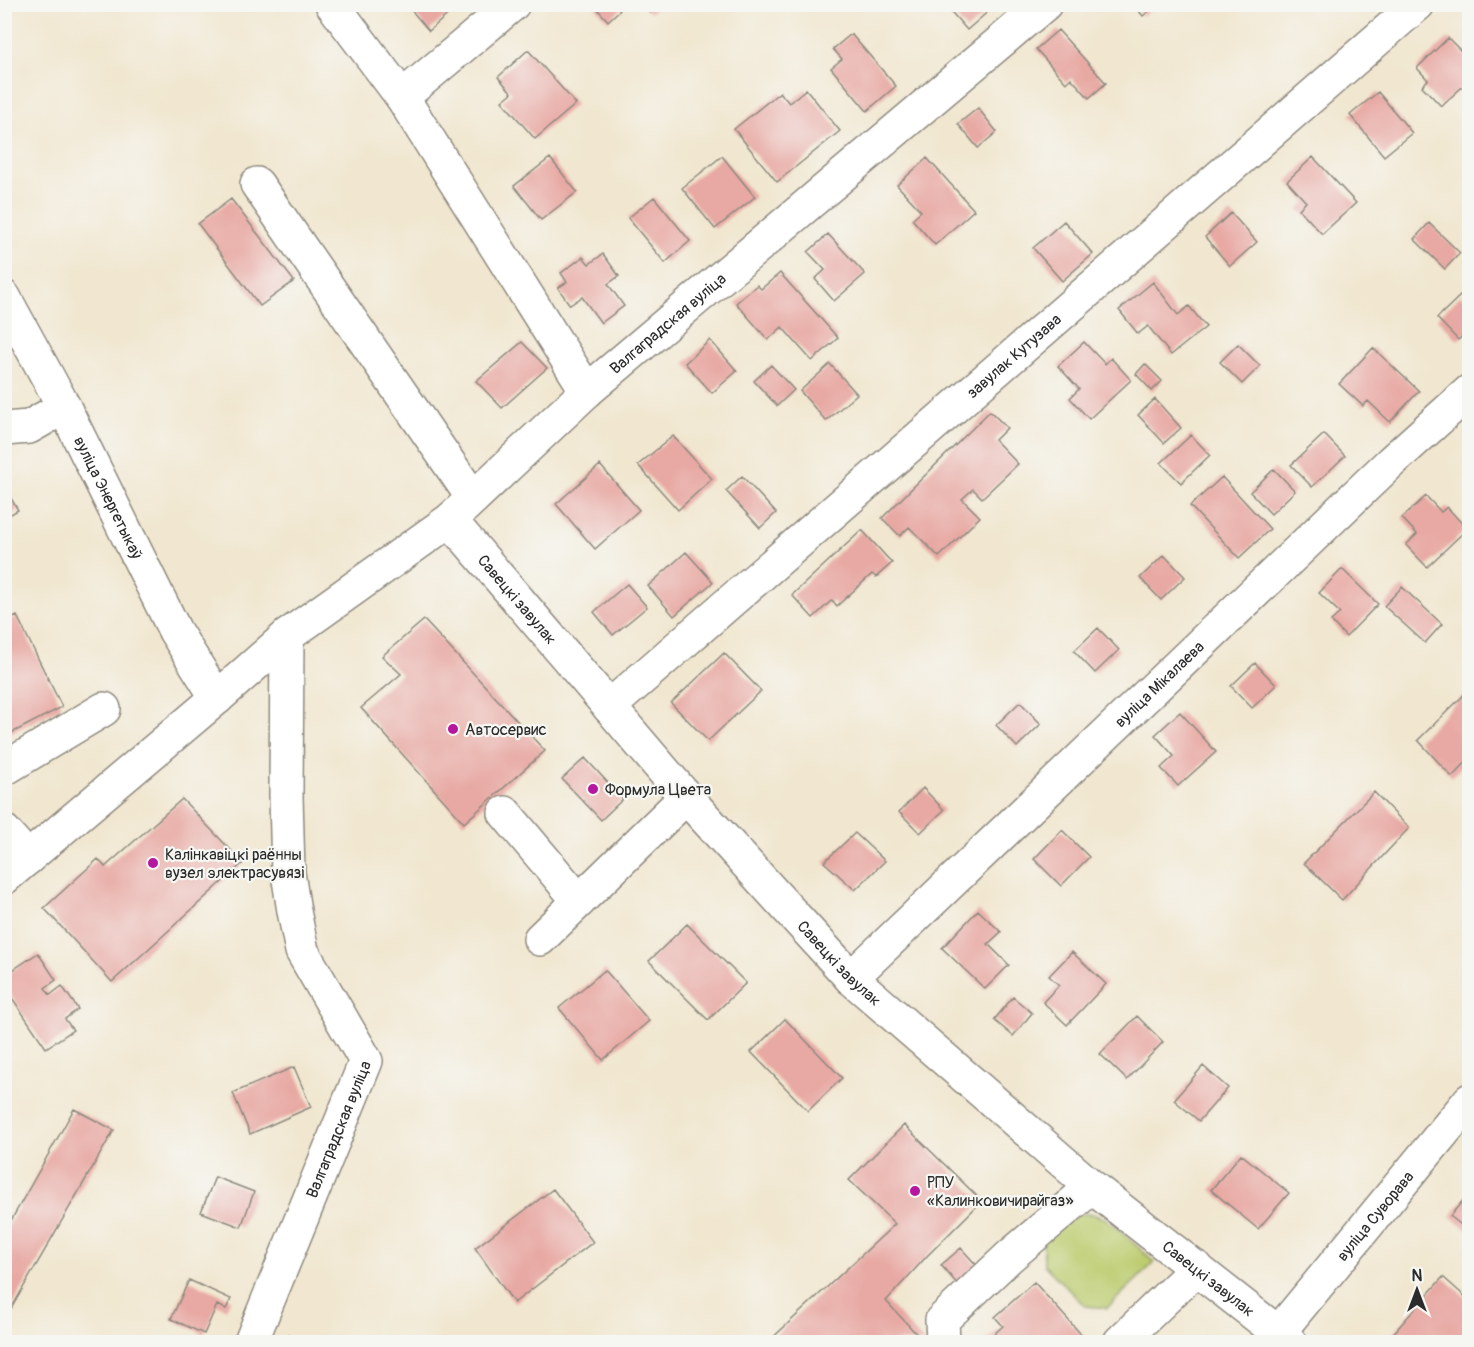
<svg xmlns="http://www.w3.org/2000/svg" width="1474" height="1347" font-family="Pangolin,sans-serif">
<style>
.green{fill:#bccc6e;stroke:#747c4c;stroke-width:1.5}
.building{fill:#e8a8a3}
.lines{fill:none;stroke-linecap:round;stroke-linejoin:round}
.minor-casing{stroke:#8e897e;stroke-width:36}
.path{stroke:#8e897e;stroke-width:4;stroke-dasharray:1.5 4.5;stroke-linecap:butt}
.minor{stroke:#fff;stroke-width:33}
.poi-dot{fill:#b5179e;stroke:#f6f6f2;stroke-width:2}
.labels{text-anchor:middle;stroke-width:4.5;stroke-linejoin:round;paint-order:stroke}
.street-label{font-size:16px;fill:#2b2b2b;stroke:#f6f6f2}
.poi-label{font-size:16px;fill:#2b2b2b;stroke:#f6f6f2;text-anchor:start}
</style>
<rect width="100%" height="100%" fill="#f6f6f2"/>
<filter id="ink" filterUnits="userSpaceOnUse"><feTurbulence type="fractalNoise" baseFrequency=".0167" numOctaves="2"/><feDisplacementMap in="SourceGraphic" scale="12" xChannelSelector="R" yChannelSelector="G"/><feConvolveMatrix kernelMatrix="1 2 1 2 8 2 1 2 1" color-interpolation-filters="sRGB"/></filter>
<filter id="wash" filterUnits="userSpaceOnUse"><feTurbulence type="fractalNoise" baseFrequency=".008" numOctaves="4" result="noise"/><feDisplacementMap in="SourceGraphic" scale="24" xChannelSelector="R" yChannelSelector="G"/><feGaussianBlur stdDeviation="1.35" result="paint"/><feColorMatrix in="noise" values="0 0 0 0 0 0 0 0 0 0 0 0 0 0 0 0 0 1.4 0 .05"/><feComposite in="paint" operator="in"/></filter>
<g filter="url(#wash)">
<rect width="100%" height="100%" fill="#f1e7d0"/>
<path class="green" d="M1079,1214h14l13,5 49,43 -48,46 -22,-2 -41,-41 -1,-25z"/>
<g id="blocks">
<path class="building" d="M406,4h54l-31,27z
M593,4h26l3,4 -14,13z
M642,4h19l-11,9z
M950,4h37l4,5 -24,21 -20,-23z
M1133,4h24l-14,12z
M1058,30l48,53 -17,15 -18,-20 -5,5 -30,-34z
M851,34l45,52 -29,25 -36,-43 11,-9 -9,-10z
M1448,38l22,22v20l-29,26 -19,-20 6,-6 -11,-12z
M528,50l48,54 -41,35 -33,-38 10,-8 -14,-16z
M806,89l34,42 -63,51 -43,-53 46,-37 9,11z
M1378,92l34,41 -28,23 -34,-41z
M978,108l19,24 -19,16 -20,-24z
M722,156l33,41 -40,32 -33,-41z
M1313,157l43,46 -34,31 -23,-25 7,-7 -19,-21z
M550,158l27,34 -36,28 -27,-34z
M927,158l47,52 -39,35 -23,-26 9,-8 -24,-26z
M654,197l36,44 -25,22 -37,-45z
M231,199l63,82 -34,25 -62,-82z
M1231,213l26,29 -27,24 -25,-29z
M1064,221l29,33 -31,27 -29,-33z
M1429,223l31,30 -15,16 -31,-30z
M828,234l37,40 -31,27 -19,-22 10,-9 -17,-18z
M603,254l16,22 -11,8 16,22 -23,17 -19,-26 -12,8 -12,-17 9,-6 -6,-9 22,-16 6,7z
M780,273l58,65 -26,23 -30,-34 -14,13 -32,-37 21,-18 4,4z
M1153,282l25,33 11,-9 17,21 -35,28 -23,-29 -10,8 -19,-24z
M1461,295l9,9v25l-12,11 -21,-22z
M710,340l27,31 -25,22 -27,-30z
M522,342l25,26 -45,40 -26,-27z
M1084,342l21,22 6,-6 20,22 -42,39 -19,-21 9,-9 -21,-23z
M1238,344l22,22 -18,18 -22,-22z
M1373,348l46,43 -29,31 -22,-21 -5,5 -24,-22z
M830,364l27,30 -31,27 -26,-30z
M1145,364l17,17 -10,10 -16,-17z
M771,365l23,25 -17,16 -23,-25z
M1155,399l26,29 -17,15 -26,-28z
M990,411l17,17 -12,12 23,24 -36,34 -9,-9 -11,10 18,18 -41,40 -30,-30 -9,9 -18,-18z
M1324,434l21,22 -33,31 -21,-22z
M1191,435l19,20 -29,28 -20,-20z
M673,436l39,43 -34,31 -40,-45z
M600,465l39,45 -44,39 -39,-45z
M1274,469l21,22 -24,23 -21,-22z
M742,476l34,37 -16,15 -34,-37z
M1222,477l48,52 -31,29 -49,-52z
M4,487l14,23 -14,8z
M1426,496l15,16 6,-5 20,22 -40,38 -21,-22 11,-11 -15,-16z
M862,530l30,33 -16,14 -4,-3 -35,32 -5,-6 -19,18 -21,-23z
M686,552l27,30 -39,34 -26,-30z
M1164,555l21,22 -24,23 -21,-22z
M1342,569l36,35 -32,33 -15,-16 9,-8 -21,-20z
M627,584l20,23 -34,28 -19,-23z
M1402,587l40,37 -17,19 -41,-37z
M17,616l45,91 -58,30v-115z
M424,620l121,131 -81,72 -103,-115 40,-34 -19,-18z
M1098,628l21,22 -24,23 -21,-22z
M724,653l37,38 -53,50 -37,-38z
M1255,663l21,22 -24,23 -21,-22z
M1470,689v69l-18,19 -34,-37z
M1020,702l21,22 -24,23 -21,-22z
M1180,712l36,40 -38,34 -17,-18 13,-12 -19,-21z
M585,758l38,41 -22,21 -39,-41z
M923,788l21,22 -24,23 -21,-21z
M1374,792l35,36 -67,72 -38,-37z
M182,799l61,64 -131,119 -68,-74 54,-49 7,8z
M1062,830l27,27 -28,29 -27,-27z
M855,833l30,28 -30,29 -31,-28z
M978,910l23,22 -13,12 21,21 -24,24 -43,-41z
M687,924l59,59 -38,37 -59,-59z
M1072,952l34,32 -39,41 -24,-23 16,-17 -10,-9z
M38,953l18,27 -11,8 5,7 12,-9 16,23 -13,10 8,11 -27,18 -42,-62v-10z
M605,970l44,51 -46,39 -44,-52z
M1013,997l19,16 -19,23 -19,-16z
M1137,1016l26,26 -36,38 -27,-26z
M785,1019l57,59 -34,33 -57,-59z
M1203,1066l25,22 -29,33 -25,-21z
M294,1067l17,40 -61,27 -17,-41z
M74,1109l40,21 -110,191v-88z
M904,1125l78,76 -55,55 -41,45 38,41h-156l127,-118 -46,-44z
M1241,1154l48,39 -31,36 -47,-39z
M215,1177l39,15 -13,35 -40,-15z
M553,1189l40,53 -79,61 -39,-55z
M1470,1192v40l-20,-16z
M961,1248l18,20 -20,18 -18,-21z
M1443,1277l27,24v41h-71l-8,-6z
M189,1280l42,19 -5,10 -9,-4 -13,29 -33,-15z
M1034,1282l54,60h-103l18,-16 -8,-9z"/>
</g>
</g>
<g filter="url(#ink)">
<use href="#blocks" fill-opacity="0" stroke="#8e897e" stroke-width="1.5"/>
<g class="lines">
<defs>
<g id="minor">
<path d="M332,4l70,93 185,294"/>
<path d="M402,97l111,-93"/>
<path d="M257,184l216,314"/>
<path id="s1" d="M4,297l60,110 111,224 42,67"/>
<path d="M4,429l25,-2 35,-20"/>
<path id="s2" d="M450,520l236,277 165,181 241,209 198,155"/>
<path id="s3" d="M609,707l809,-703"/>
<path d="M4,769l100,-60"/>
<path d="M505,813l74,88"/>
<path d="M4,831l24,27"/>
<path id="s4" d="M4,878l213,-180 70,-62 163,-116 137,-129 458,-387"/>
<path d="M540,939l146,-142"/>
<path id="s5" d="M851,978l540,-516 79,-71"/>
<path id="s6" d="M1278,1333l192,-233"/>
<path id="s7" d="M251,1342l115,-281 -64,-110 -8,-40 -6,-38 -2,-77 1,-160"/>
<path d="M943,1342l-1,-22 68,-64 82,-69"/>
<path d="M1120,1342l77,-74"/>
</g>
</defs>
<use href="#minor" class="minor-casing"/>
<path class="path" d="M288,1334l5,8"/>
<use href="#minor" class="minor"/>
</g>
</g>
<g class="poi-dot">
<circle cx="453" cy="729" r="6"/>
<circle cx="593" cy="789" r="6"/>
<circle cx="153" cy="863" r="6"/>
<circle cx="915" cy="1191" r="6"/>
</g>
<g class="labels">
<g class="street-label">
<text dy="6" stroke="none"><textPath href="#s4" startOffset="866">Валгаградская вуліца</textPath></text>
<text dy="6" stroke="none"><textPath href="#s3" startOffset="536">завулак Кутузава</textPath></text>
<text dy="6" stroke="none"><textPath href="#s1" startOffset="226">вуліца Энергетыкаў</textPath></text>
<text dy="6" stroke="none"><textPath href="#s2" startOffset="104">Савецкі завулак</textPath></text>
<text dy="6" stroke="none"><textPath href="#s5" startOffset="426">вуліца Мікалаева</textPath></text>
<text dy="6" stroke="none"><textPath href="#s2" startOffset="590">Савецкі завулак</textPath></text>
<text dy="6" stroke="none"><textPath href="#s7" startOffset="230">Валгаградская вуліца</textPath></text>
<text dy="6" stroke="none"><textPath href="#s6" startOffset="152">вуліца Суворава</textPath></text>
<text dy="6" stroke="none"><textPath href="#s2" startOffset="1076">Савецкі завулак</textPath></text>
</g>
<g class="poi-label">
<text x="465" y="735">Автосервис</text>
<text x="605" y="795">Формула Цвета</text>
<text x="165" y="860">Калінкавіцкі раённы<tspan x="165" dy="18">вузел электрасувязі</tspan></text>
<text x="927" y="1188">РПУ<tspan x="927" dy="18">«Калинковичирайгаз»</tspan></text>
</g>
</g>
<rect width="1474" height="1347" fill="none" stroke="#f6f6f2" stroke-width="24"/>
<g transform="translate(1417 1290)" stroke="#f6f6f2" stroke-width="4.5" paint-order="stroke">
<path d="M0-4.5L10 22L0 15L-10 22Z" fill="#2b2b2b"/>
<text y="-9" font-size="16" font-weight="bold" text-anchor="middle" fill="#2b2b2b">N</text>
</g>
</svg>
